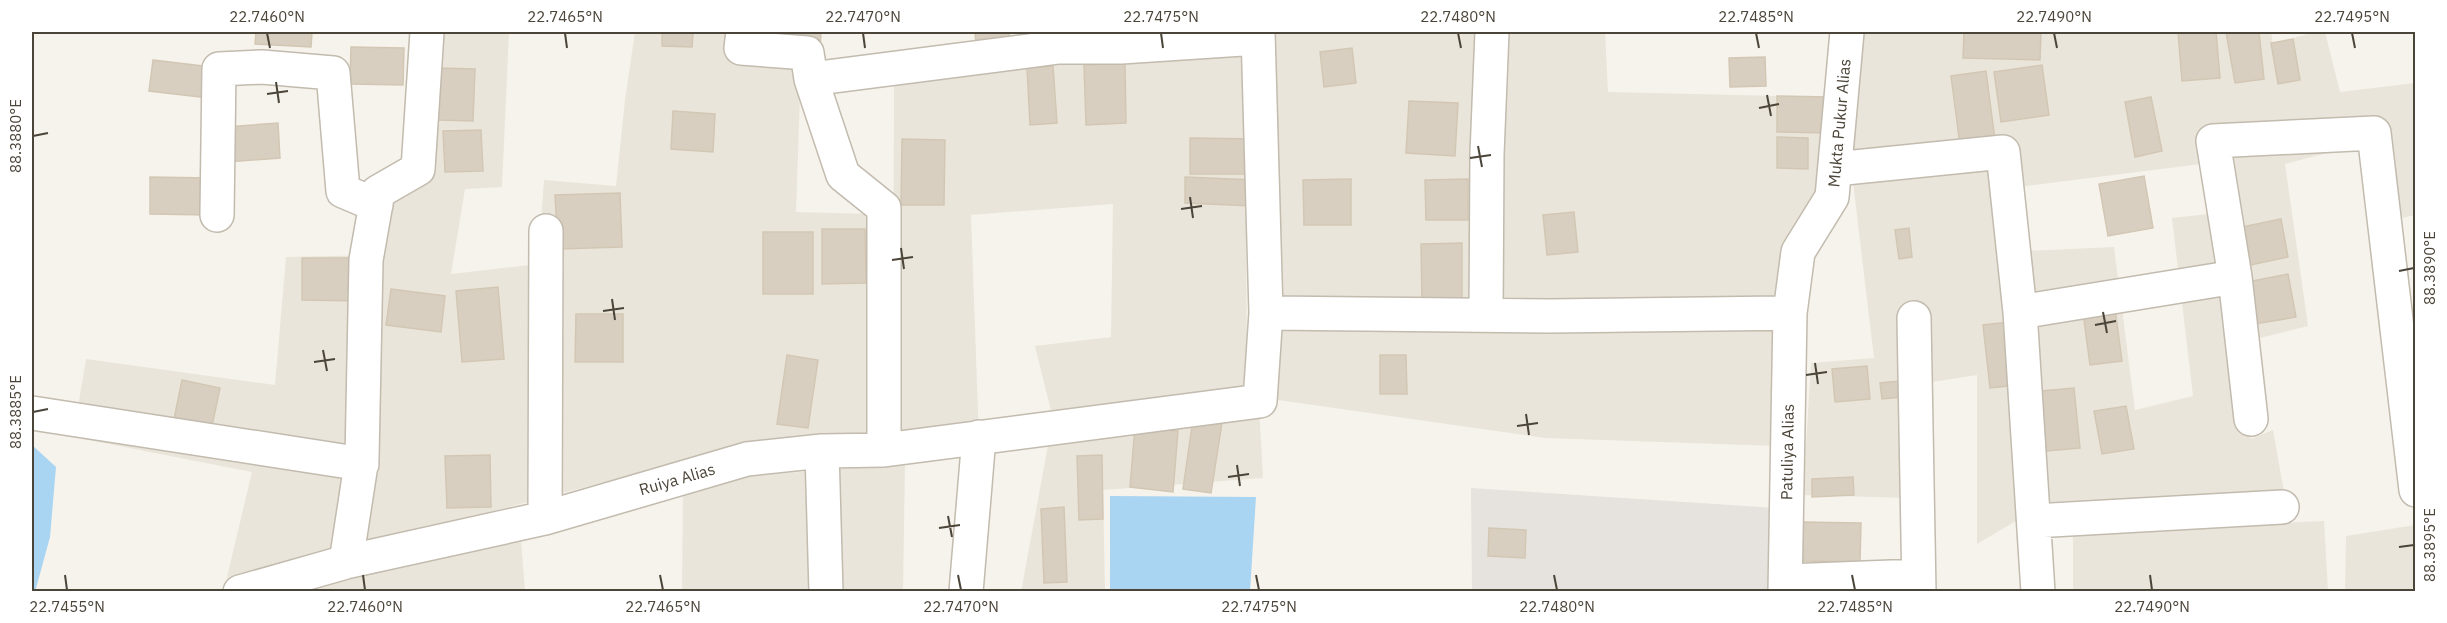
<svg xmlns="http://www.w3.org/2000/svg" width="2447" height="623" font-family="'IBM Plex Sans',sans-serif">
<style>
.residential{fill:#eae5da}
.industrial{fill:#e6e2dd}
.water{fill:#a9d4f2}
.building{fill:#d8cfc1;stroke:#d3c7b4;stroke-width:1.5}
.lines{fill:none;stroke-linecap:round;stroke-linejoin:round}
.street-casing{stroke:#c2bbae;stroke-width:36}
.street{stroke:#fff;stroke-width:33}
.ticks{fill:none;stroke:#4b4439;stroke-width:2}
.labels{text-anchor:middle;stroke-width:5;stroke-linejoin:round;paint-order:stroke}
.street-label{font-size:16px;fill:#4b4439;stroke:#fff}
.neatline{fill:none;stroke:#4b4439;stroke-width:2}
.ticks-label{font-size:15px;text-anchor:middle;fill:#4b4439}
</style>
<rect width="100%" height="100%" fill="#f6f3ec"/>
<path class="residential" d="M440,32h69l-7,155 -37,2 -14,85 87,-10 6,-84 72,6 9,-86 10,-68h97l69,33 -5,147 77,2 -7,221 -113,8 -373,98 -153,36 25,-105 -179,-35 13,-78 189,26 11,-128 93,-2 10,-60 40,-17z
M1268,32h337l3,60 218,5 -5,109 -37,36 -6,204 -233,-8 -274,-39z
M1862,32h409l2,12 41,-12h11l15,60 75,-9v132l-40,9 -14,-80 -76,20 23,162 -56,14 -43,-177 -191,24 -8,-49 -161,14z
M1245,51l2,335 -196,25 -16,-65 76,-9 2,-133 -142,11 8,225 -86,6 1,-368z
M1990,161l13,91 111,-5 21,163 58,-14 -21,-178 45,-5 34,226 22,-9 11,62 -236,10 -71,42v-169l-77,12 9,111 -106,-3 8,-132 63,-5 -22,-184z
M1259,406l4,72 -160,12 2,101 -84,1 28,-152z
M905,464l-2,127 -221,1 1,-104 25,-9z
M2324,521l4,70 -255,1v-60z
M2415,525v63l-25,4 -45,-1 1,-55z
M521,540l4,51h-234z"/>
<path class="industrial" d="M1471,488l305,20 -2,83h-302z"/>
<path class="water" d="M32,445l24,22 -6,70 -15,55 -3,-1z
M1110,496l146,1 -6,94h-140z"/>
<path class="building" d="M256,32h56l-1,15 -56,-3z
M662,32h31l-1,15 -30,-1z
M780,32h41l-1,17 -41,-2z
M975,32h34l1,10 -34,4z
M1964,32h77l-1,28 -77,-2z
M2178,32h38l4,46 -38,3z
M2226,32h33l5,47 -29,4z
M2293,39l7,41 -22,4 -7,-41z
M351,47l53,1 -1,37 -53,-1z
M1352,48l4,35 -32,4 -4,-35z
M1765,57l1,29 -36,1 -1,-29z
M153,60l58,7 -3,31 -59,-7z
M1125,63l1,60 -40,2 -2,-60z
M2042,65l7,50 -48,7 -7,-50z
M1053,66l4,57 -27,2 -3,-57z
M439,68l36,1 -2,52 -35,-1z
M1986,71l9,69 -35,5 -9,-69z
M1777,96l52,1 1,36 -53,-1z
M2151,97l11,54 -27,6 -10,-55z
M1409,101l49,2 -3,53 -49,-3z
M673,111l42,3 -2,38 -42,-3z
M278,123l2,35 -52,4 -3,-35z
M481,130l2,41 -38,1 -2,-41z
M1777,137l31,1v31l-31,-1z
M1190,138l67,1v35h-67z
M902,139l43,1 -1,65h-43z
M2144,176l9,52 -45,8 -9,-52z
M150,177l59,1 -1,37 -58,-1z
M1185,177l69,3 -1,26 -68,-3z
M1351,179v46h-47l-1,-45z
M1468,179v41h-42l-1,-40z
M620,193l2,54 -64,2 -3,-54z
M1574,212l4,40 -31,3 -4,-40z
M2281,219l7,38 -38,8 -8,-38z
M1909,228l3,29 -13,2 -4,-29z
M822,229h43l1,54 -44,1z
M763,232h50v62h-50z
M1462,243v60h-40l-1,-59z
M302,258h57v43l-57,-1z
M2288,274l8,43 -41,7 -8,-42z
M498,287l6,72 -42,3 -6,-71z
M391,289l54,7 -4,36 -55,-7z
M2115,309l7,52 -32,4 -7,-52z
M576,314h47v48h-48z
M2010,322l8,63 -28,3 -7,-63z
M787,355l31,5 -10,68 -31,-4z
M1380,355h26l1,39h-27z
M1867,366l3,33 -35,3 -3,-33z
M182,380l38,8 -9,43 -38,-7z
M1911,380l2,16 -31,3 -2,-16z
M2074,388l6,60 -34,3 -5,-60z
M2126,406l8,43 -32,5 -8,-43z
M1193,419l29,4 -11,70 -28,-4z
M1135,427l43,4 -5,61 -43,-5z
M490,455l1,52 -44,1 -2,-52z
M1102,455l1,64 -24,1 -2,-64z
M1853,477l1,18 -42,2v-18z
M1064,507l3,75 -23,1 -3,-74z
M1803,522l58,1 -1,39 -58,-1z
M1489,528l37,2 -1,28 -37,-2z"/>
<g class="lines">
<defs>
<path id="street" d="M1258,32l8,281
M811,79l248,-32h62l137,-9
M1835,169l168,-17 17,160 18,280
M217,215l2,-146 43,-2 71,6 10,118 33,14
M2235,277l16,142
M2020,312l215,-35 -22,-136 161,-8 42,357
M1486,315l1,-161 5,-122
M1914,318l5,274
M32,413l330,51
M884,450l376,-49 6,-88 284,3 240,-3
M822,451l4,141
M545,518l1,-287
M2034,521l248,-14
M346,562l16,-104 4,-198 12,-68 40,-23 9,-137
M1786,581l132,-5
M240,592l106,-30 199,-44 202,-59 75,-8 62,-1v-242l-41,-33 -32,-96 -4,-26 -66,-5 2,-16
M966,592l13,-155
M1785,592l5,-279 8,-61 34,-55 15,-165"/>
</defs>
<use href="#street" class="street-casing"/>
<use href="#street" class="street"/>
</g>
<path class="ticks" d="M267,33l3,15M565,33l2,15M863,33l2,15M1161,33l2,15M1458,33l3,15M1756,33l3,15M2054,33l3,15M2352,33l3,15M276,82l3,21M267,94l21,-3M1767,95l4,21M1759,108l20,-4M33,136l15,-3M1478,146l4,21M1470,158l21,-3M1190,197l3,21M1181,209l21,-3M901,248l3,21M892,260l21,-3M2399,271l15,-3M612,299l3,21M603,311l21,-3M2103,312l4,21M2095,325l21,-4M323,350l4,21M314,362l21,-3M1815,363l3,21M1806,375l21,-3M33,412l15,-3M1526,414l3,21M1517,426l21,-3M1237,465l3,21M1228,477l21,-3M948,516l4,21M939,528l21,-3M2399,547l15,-2M65,575l2,15M363,575l2,15M660,575l3,15M958,575l3,15M1256,575l3,15M1554,575l3,15M1852,575l3,15M2150,575l2,15"/>
<g class="labels">
<g class="street-label">
<text transform="translate(1839 123) rotate(-85)" y="6">Mukta Pukur Alias</text>
<text transform="translate(1787 452) rotate(-89)" y="6">Patuliya Alias</text>
<text transform="translate(677 479) rotate(-16)" y="6">Ruiya Alias</text>
</g>
</g>
<rect width="2447" height="623" fill="none" stroke="#ffffff" stroke-width="66"/>
<rect x="33" y="33" width="2381" height="557" class="neatline"/>
<g class="ticks-label">
<text x="267" y="22">22.7460°N</text>
<text x="565" y="22">22.7465°N</text>
<text x="863" y="22">22.7470°N</text>
<text x="1161" y="22">22.7475°N</text>
<text x="1458" y="22">22.7480°N</text>
<text x="1756" y="22">22.7485°N</text>
<text x="2054" y="22">22.7490°N</text>
<text x="2352" y="22">22.7495°N</text>
<text transform="translate(16 136) rotate(-90)" y="5">88.3880°E</text>
<text transform="translate(2430 268) rotate(-90)" y="5">88.3890°E</text>
<text transform="translate(16 412) rotate(-90)" y="5">88.3885°E</text>
<text transform="translate(2430 545) rotate(-90)" y="5">88.3895°E</text>
<text x="67" y="612">22.7455°N</text>
<text x="365" y="612">22.7460°N</text>
<text x="663" y="612">22.7465°N</text>
<text x="961" y="612">22.7470°N</text>
<text x="1259" y="612">22.7475°N</text>
<text x="1557" y="612">22.7480°N</text>
<text x="1855" y="612">22.7485°N</text>
<text x="2152" y="612">22.7490°N</text>
</g>
</svg>
